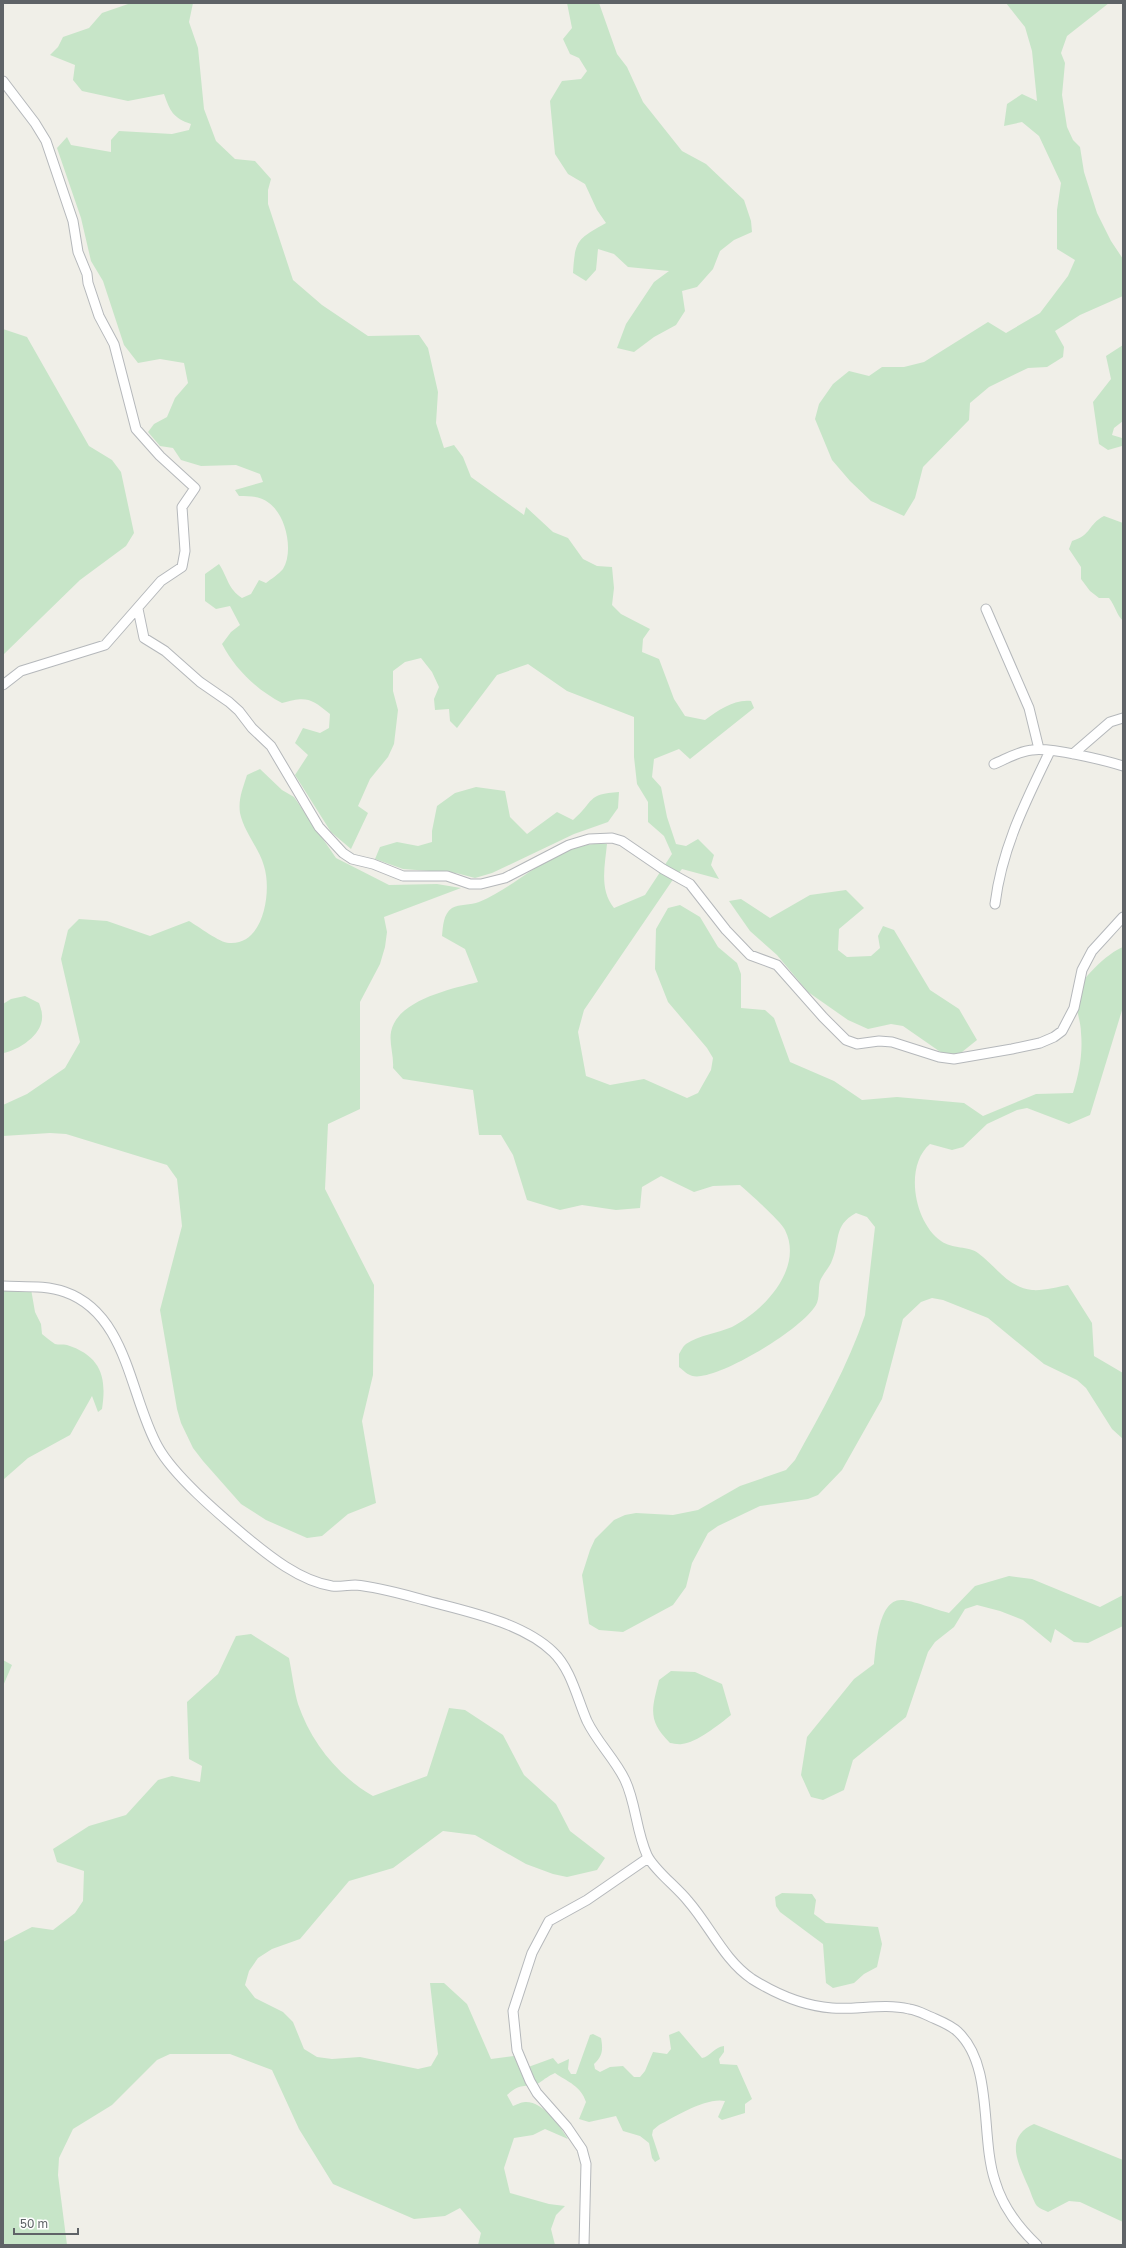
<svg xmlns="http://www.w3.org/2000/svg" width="1126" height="2248" font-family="'Golos Text',sans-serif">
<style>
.green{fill:#c7e5c8}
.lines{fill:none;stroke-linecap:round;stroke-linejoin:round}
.minor-casing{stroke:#b5b8bb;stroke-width:11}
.minor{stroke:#fff;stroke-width:9}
</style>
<rect width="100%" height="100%" fill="#f0efe8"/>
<path class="green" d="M131,3h62l-4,19 9,26 6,61 12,32 19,18 20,2 16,18 -3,11v14l25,76 29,25 46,31 51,-1 9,13 10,44 -2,31 8,25 10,-3 9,12 8,20 53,38 2,-8 27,25 15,6 15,21 14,7 15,1 2,21 -2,17 9,9 29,15 -7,10 -1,13 17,7 15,40 11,17 20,4c14,-10 29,-21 46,-19l3,7 -64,51 -11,-10 -25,10 -2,18 9,10 6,30 9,27 10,2 12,-7 16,16 -3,10 8,14 -37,-10 -10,12 -88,129 -6,22 8,44 24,9 34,-6 43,19 11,-5 13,-23 2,-12 -6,-10 -39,-46 -13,-33 1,-40 12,-21 12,-3 20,12 18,30 19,16 4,11v34l24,2 9,8 16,44 44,19 28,19 35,-3 67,6 19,13 53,-22 37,-1c6,-19 10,-39 8,-60 0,-12 -6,-25 -5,-36 1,-16 33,-45 47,-50v60l-33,108 -21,9 -42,-16 -10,2 -30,14 -24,23 -11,3 -22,-6c-26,22 -16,78 11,97 11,8 28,5 37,12 18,13 29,34 54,37 11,1 25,-3 36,-5l24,38 2,33 29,17v66l-11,-10 -26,-41 -9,-8 -33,-16 -56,-46 -45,-18 -11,-2 -11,4 -18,17 -21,80 -40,71 -24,25 -10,4 -48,7 -42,20 -10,7 -16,30 -6,24 -13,18 -50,27 -24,-2 -10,-6 -7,-49 8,-25 5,-11 19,-19 11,-5 11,-2 37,2 25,-5 42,-24 46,-16 9,-10c26,-47 53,-94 70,-145l10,-88 -8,-10 -11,-4c-24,13 -15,29 -25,50 -3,6 -8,11 -11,18 -2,7 0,17 -4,24 -14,24 -88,68 -115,71 -10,2 -15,-3 -22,-9v-13c2,-3 4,-8 7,-10 13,-9 32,-11 46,-17 32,-16 72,-59 53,-97 -4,-9 -36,-37 -45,-45l-27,1 -19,6 -33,-16 -19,11 -2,21 -24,2 -34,-5 -22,5 -33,-10 -14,-45 -12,-20h-22l-6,-45 -70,-11 -10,-11c1,-12 -4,-25 -2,-36 6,-32 60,-43 87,-50l-13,-33 -23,-13c1,-9 1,-22 10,-28 7,-4 19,-3 27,-6 43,-18 79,-62 128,-58 -2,21 -8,46 7,64l31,-13 27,-41 -8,-18 -16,-14v-20l-11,-18 -3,-27v-40l-67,-26 -39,-27 -31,11 -40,53 -7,-7 -1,-12 -14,1 -1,-11 5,-12 -7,-15 -11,-14 -16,4 -12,9v20l5,19 -4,34 -6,13 -18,22 -12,27 10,7 -17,36 -20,-17 -36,-57 13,-20 -13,-12 8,-15 17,5 9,-5 1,-14c-19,-16 -24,-18 -48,-11 -25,-13 -47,-34 -60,-59l9,-12 9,-7 -10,-19 -14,3 -11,-8v-27l14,-10c9,14 9,25 23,34l9,-4 8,-14 7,3c5,-4 13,-9 17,-14 11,-18 3,-54 -14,-66 -9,-7 -19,-7 -30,-7l-4,-6 28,-8 -3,-8 -24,-9 -35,1 -20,-6 -8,-12 -13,-2 -12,-14 6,-8 13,-7 8,-19 13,-15 -4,-20 -24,-4 -22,4 -14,-18 -21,-64 -12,-20 -10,-43 -24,-70 10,-11 4,8 40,7v-12l8,-9 53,3 17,-4 2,-6c-18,-6 -21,-13 -27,-30l-36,7 -46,-10 -9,-11 2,-15 -25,-10 8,-8 5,-10 26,-9 13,-15z
M567,3h32l18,51 10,13 16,35 39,49 24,13 38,36 7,21 1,11 -18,8 -14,11 -7,18 -16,18 -15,4 3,20 -9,14 -22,12 -20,15 -17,-4 9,-24 28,-42 15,-11 -41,-4 -14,-13 -16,-5 -2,21 -10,11 -13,-8c2,-34 5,-34 33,-50l-9,-13 -12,-26 -17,-10 -13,-20 -5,-53 12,-20 19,-2 6,-8 -8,-13 -9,-4 -7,-15 9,-11z
M1006,3h103l-42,33 -6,17 4,10 -3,32 5,32 6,13 7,7 4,25 13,41 14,28 12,18v37l-43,19 -25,16 9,16 -1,10 -16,10 -19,1 -39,19 -19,16 -1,17 -46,47 -8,31 -11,18 -33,-15 -21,-20 -18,-21 -17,-41 4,-15 14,-20 16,-13 20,5 13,-9h22l20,-5 64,-40 18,11 34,-20 28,-37 7,-16 -18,-11v-39l4,-27 -22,-47 -17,-14 -18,4 3,-22 15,-10 15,7 -5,-50 -7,-24z
M3,329l24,8 62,109 23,14 9,12 13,61 -8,13 -46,34 -77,75z
M1123,345v76l-9,7 -2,7 10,3v8l-14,4 -9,-6 -6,-42 18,-23 -5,-23z
M1104,516l19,7v98c-7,-7 -7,-14 -14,-23h-10l-9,-7 -9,-12v-12l-12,-18 3,-8c20,-6 16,-17 32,-25z
M260,769l22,21 12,7 42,61 53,27 48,-1 24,4 -77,29 3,15 -2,15 -5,17 -20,38v107l-32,15 -3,65 49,96 -1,90 -11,46 14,82 -28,11 -26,22 -15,2 -41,-18 -25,-16 -38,-43 -10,-13 -12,-25 -4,-14 -17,-99 22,-84 -5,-47 -10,-14 -101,-31 -16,-1 -47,3v-31l24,-11 38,-26 15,-26 -19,-83 7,-29 11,-11 28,2 43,15 39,-15c9,5 31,22 40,22 35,3 43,-52 35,-77 -5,-18 -20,-34 -24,-53 -2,-14 3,-25 7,-38z
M476,787l29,4 5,26 17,17 30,-22 16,8c22,-19 13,-26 46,-28l-1,16 -10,14 -34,12 -82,39 -17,5 -19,-5 -53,-4 -28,-10 5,-12 17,-5 21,4 14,-4v-11l5,-25 18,-13z
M846,890l18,18 -25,21 -1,21 9,7 24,-1 9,-8 -2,-12 5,-10 11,4 36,60 29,19 18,31 -25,20 -49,-34 -12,-2 -23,5 -20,-9 -40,-28 -31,-37 -27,-24 -21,-30 12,-2 29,19 40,-23z
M25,996l14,7c1,3 3,8 3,12 2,19 -23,35 -39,38v-49l8,-5z
M31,1289l4,23 6,12 1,10c4,3 8,7 13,10 3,1 8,0 12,1 34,11 40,32 35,64l-4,3 -6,-16 -22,39 -42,23 -25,22v-190z
M1009,1576l23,3 68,28 23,-12v31l-35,17 -14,-1 -19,-13 -4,14 -28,-23 -23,-9 -23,-6 -12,4 -11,18 -19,15 -7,10 -22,65 -53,43 -9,30 -21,10 -12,-3 -10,-22 6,-38 47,-58 20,-15c2,-16 4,-64 27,-64 11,0 36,10 48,13l26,-27z
M251,1634l38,24c3,15 5,32 9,46 13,38 40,72 75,92l54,-20 22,-68 16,2 38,25 21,40 32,29 14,27 35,27 -8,12 -30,7 -14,-3 -27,-10 -51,-29 -32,-4 -50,37 -44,13 -49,58 -28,10 -14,9 -9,13 -4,14 10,13 28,14 10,10 11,27 13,8 15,2 28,-2 58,12 13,-3 7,-12 -8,-71h14l23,21 24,55 23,-3 6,14 33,-12 5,6 11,-5 -1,10 3,5h5l14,-39 3,-1 8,4c2,11 2,18 -7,26l1,5 5,3 10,-5 13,-1 11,11h6l5,-6 8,-19 14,2 4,-5 -2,-14 10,-4 23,27c8,-1 12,-11 22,-12v6l-5,7 1,5 17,1 15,34 -7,5v9l-23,7 -4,-3 7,-16c-19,-4 -50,16 -66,24l-6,5 -1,5 8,24 -5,3 -3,-4 -3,-15 -9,-7 -17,-5 -7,-15 -27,6 -10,-3 7,-17c-5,-16 -18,-20 -31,-29 -7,3 -10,6 -16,10 -12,6 -17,-2 -32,12l6,11c3,-1 8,-4 12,-4 18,-1 35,24 43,37l-23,-10 -12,6 -19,3 -10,30 6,25 39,11 16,2 -9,9 -5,14 4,16h-77l3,-12 -21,-25 -15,8 -31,3 -81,-35 -34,-55 -27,-59 -42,-16h-60l-13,6 -45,45 -39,24 -14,29 -1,17 9,70h-64v-303l29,-15 21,3 22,-17 8,-12 1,-30 -27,-9 -4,-13 36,-23 37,-11 32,-35 14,-4 28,6 2,-16 -13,-7 -2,-57 31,-28 18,-38z
M3,1660l9,5 -9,21z
M671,1671l24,1 27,12 9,31c-11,9 -35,28 -49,29 -4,1 -9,-1 -12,-1 -23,-23 -18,-34 -11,-63z
M782,1893l30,1 4,6 -2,14 12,9 52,4 4,17 -5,23 -13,7 -10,9 -21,5 -7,-5 -3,-39 -43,-32 -4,-6 -1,-9z
M1034,2124l89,36v62l-43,-20 -11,-1 -21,11c-3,-2 -8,-3 -11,-6 -4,-5 -6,-14 -9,-20 -10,-23 -24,-49 6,-62z"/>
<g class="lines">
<defs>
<path id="minor" d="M3,81l32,42 11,18 27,80 5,31 9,22 1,9 11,33 15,28 22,85 24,27 35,32 -13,19 3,44 -3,16 -21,14 -56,64 -84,26 -18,14
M138,609l6,29 21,13 35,31 29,20 10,9 13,17 19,18 48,81 24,26 9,6 21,5 30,12h44l23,8h11l24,-6 64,-33 20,-6 23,-1 10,3 41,28 27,15 36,46 24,25 27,10 46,52 23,23 11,4 22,-3 13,1 47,15 15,2 58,-10 28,-6 14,-6 8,-6 12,-23 8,-38 10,-19 31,-34
M986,609l43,99 10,41
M1073,754l37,-32 13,-4
M994,764c12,-5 25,-13 38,-14 18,-3 72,10 91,16
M995,904c7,-57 31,-103 55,-153
M3,1286c20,1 43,-1 62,6 63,22 65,106 93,155 16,29 61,67 87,89 24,20 55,45 87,50 8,1 16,-1 23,-1 24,2 47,9 69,15 41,11 98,22 129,52 18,17 24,46 34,69 10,21 28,38 38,59 11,23 11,51 22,75 7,15 30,32 41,46 22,25 36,59 64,78 24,15 51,27 80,29 25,2 52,-5 77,1 8,1 15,5 22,8 9,4 20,8 27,15 36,34 22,104 37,149 7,24 24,47 42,64
M584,2245l2,-81 -4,-15 -15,-22 -30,-34 -7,-12 -13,-31 -4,-39 19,-58 17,-32 38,-21 61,-42"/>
</defs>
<use href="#minor" class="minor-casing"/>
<use href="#minor" class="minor"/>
</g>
<rect width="1126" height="2248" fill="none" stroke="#5f6367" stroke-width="8"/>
<path d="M14 2228v6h64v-6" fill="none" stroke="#5f6367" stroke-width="2"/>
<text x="20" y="2228" font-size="12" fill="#5f6367" stroke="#ffffff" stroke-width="3" paint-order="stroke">50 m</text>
</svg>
